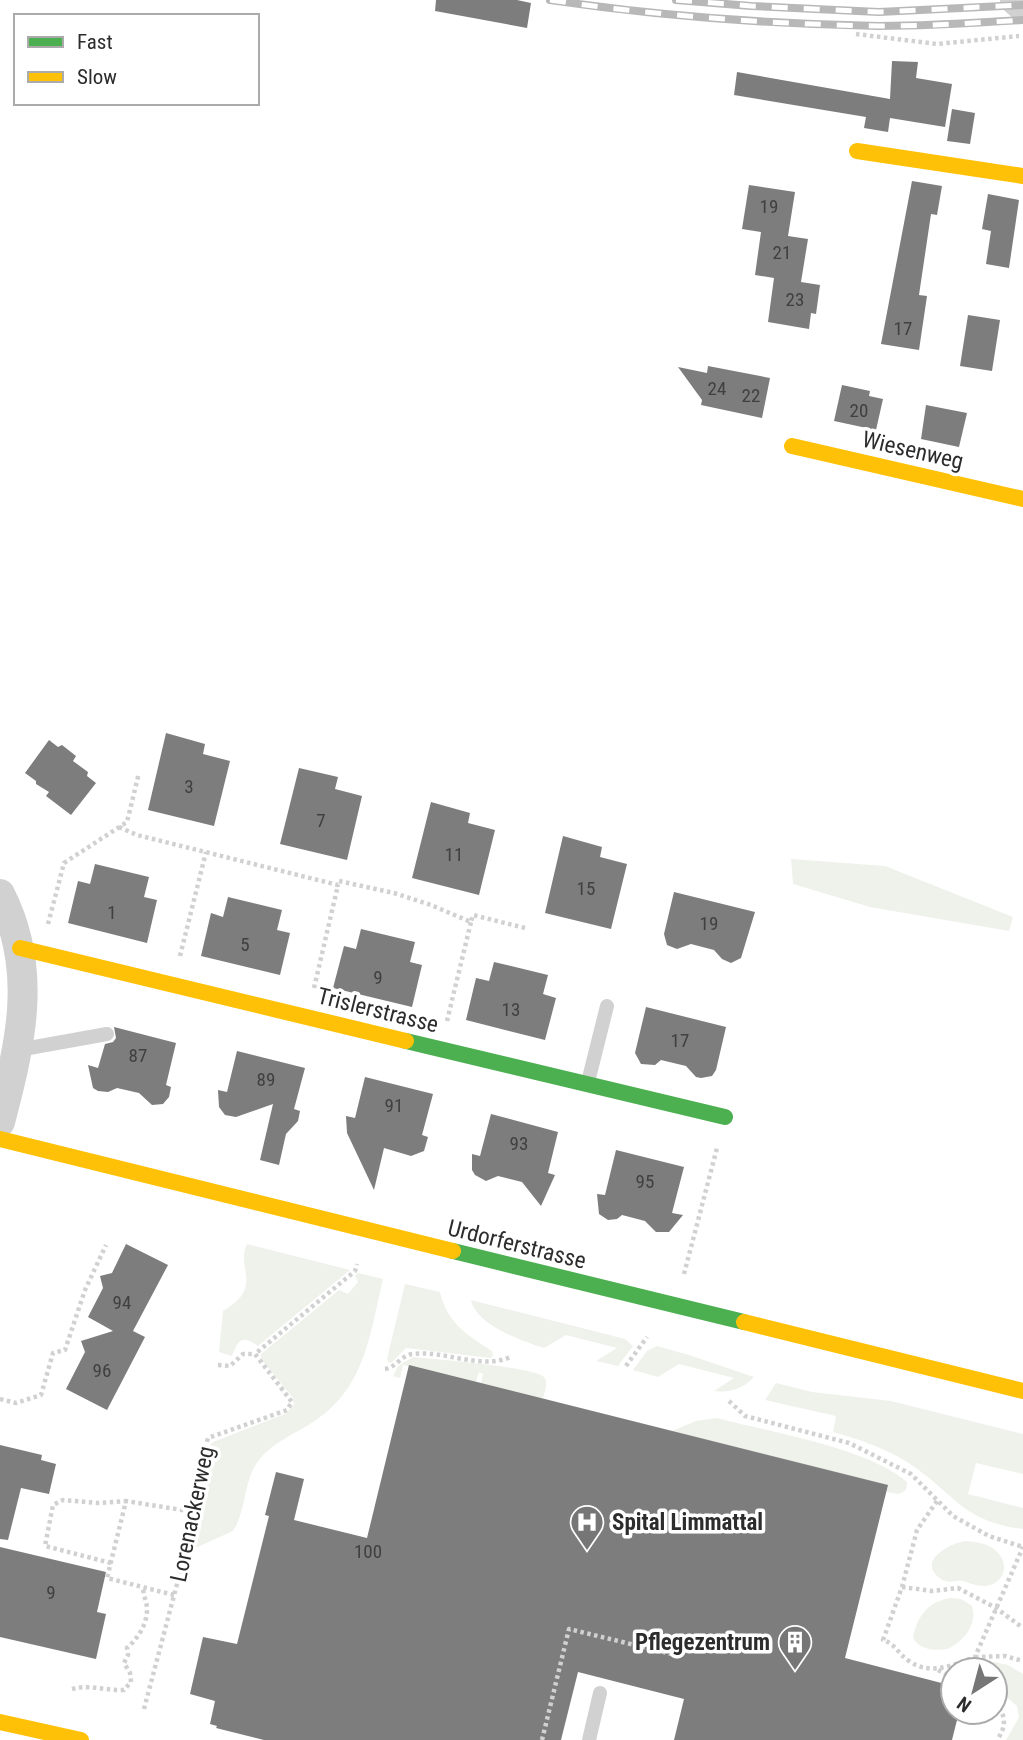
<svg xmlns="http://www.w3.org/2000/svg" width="1023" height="1740" font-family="'Roboto Condensed',sans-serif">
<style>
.green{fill:#eff2eb}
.building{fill:#7d7d7d}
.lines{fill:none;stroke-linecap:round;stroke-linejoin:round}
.path{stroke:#d1d1d1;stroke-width:4.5;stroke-dasharray:3.5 3.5;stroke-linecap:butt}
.lane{stroke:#d1d1d1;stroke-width:14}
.street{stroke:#d1d1d1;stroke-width:30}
.fast{stroke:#4caf50;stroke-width:16}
.slow{stroke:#ffc107;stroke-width:16}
.rail-casing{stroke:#b8b8b8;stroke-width:8}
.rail{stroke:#fff;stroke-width:5;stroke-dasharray:16;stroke-linecap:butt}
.labels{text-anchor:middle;stroke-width:7;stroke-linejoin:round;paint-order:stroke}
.number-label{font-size:19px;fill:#404040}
.street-label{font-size:23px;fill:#2c2c2c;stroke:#fff}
.poi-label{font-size:23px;font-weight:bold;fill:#2c2c2c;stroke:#fff;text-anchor:start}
</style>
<rect width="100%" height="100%" fill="#fff"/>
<path class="green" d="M791,859l94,7 128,51 -4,14 -139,-24 -77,-23z
M247,1244l103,26 -92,76c-16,-12 -20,-6 -26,10l-13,-4 4,-41c42,-25 12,-42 24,-67z
M358,1273l25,6c-13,54 -17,107 -67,141 -19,13 -43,22 -57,40 -16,20 -12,50 -26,71l-42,19 9,-43 -4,-6 12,-53 5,-6 72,-28 9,-9 -1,-7 -32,-39v-5l78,-64 9,4 10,-12 -3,-6z
M405,1284l35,8c7,31 27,43 52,59l1,5 -3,2 -84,-10 -15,15 -3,-1 -1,-3z
M471,1300l154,39 8,7 -15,20 -22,-5 21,-13 -51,-13 -22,13c-22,-7 -68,-23 -73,-48z
M657,1346l32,9 65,22c-11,12 -25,16 -40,14l20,-13 -55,-14 -21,13 -25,-7 14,-19z
M413,1357c20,2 121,10 131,20 5,6 0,16 -1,22l-62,-16 2,-9 -4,-2 -3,10 -73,-17 -3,13 -7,-2 5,-10z
M776,1383l36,9 79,9 132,33v40l-47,-11 -8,31 55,14v21c-59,-7 -67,-33 -110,-63 -24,-17 -52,-26 -80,-34l3,-16 -71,-16z
M717,1418c52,14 151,30 190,64l-1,8 -7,4 -13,-2 -214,-61 24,-10z
M965,1541c11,1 23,2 31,10 15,13 8,34 -12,35 -8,0 -14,-3 -21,-5 -8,-1 -15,3 -22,-2 -25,-17 7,-35 24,-38z
M950,1598l11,1 11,7c6,18 -8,35 -24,43 -13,2 -28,1 -35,-11 4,-22 15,-36 37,-40z
M994,1662l14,3 15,9v66h-17l13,-23 -2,-11 -22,-19v-17h-29l6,-5z"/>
<path class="building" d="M436,0h81l14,3 -4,25 -92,-17z
M892,61l26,1 -2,16 36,6 -7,43 -55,-9 -2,14 -24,-4 2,-11 -132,-22 3,-23 153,27z
M952,109l23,4 -5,31 -23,-3z
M912,181l30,5 -5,29 -6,-1 -12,81 8,1 -8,54 -38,-6z
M749,185l46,7 -7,44 20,3 -7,43 19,3 -4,29 -5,-1 -2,16 -41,-7 6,-44 -19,-3 6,-43 -19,-3z
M988,194l31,6 -10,68 -23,-4 5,-33 -9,-2z
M968,315l32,5 -8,51 -32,-5z
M708,366l62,12 -8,40 -61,-13 1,-5 -24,-33 29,6z
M842,385l28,6 -1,5 14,3 -7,31 -42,-9z
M926,405l41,8 -8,34 -38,-8z
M166,733l39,11 -2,10 27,7 -16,65 -66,-16z
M49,740l9,7 4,-2 14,11 -3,5 15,11 -1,4 9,7 -25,32 -25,-19 3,-4 -13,-8v-3l-11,-8z
M299,768l39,9 -3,12 27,7 -15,64 -67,-16z
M431,802l39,11 -2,10 27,7 -16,65 -67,-17z
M563,836l39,11 -2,10 27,7 -16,65 -66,-16z
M95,864l54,13 -5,20 13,3 -10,43 -79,-20 10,-42 12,3z
M674,892l81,20 -14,46 -10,5 -9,-4 -8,-9 -23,-6 -14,5 -10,-4 -3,-11z
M228,897l54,13 -5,20 13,3 -10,42 -79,-19 10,-43 12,4z
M361,929l54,13 -5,20 12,3 -10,42 -79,-19 11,-42 12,3z
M494,962l54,13 -5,19 13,4 -11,42 -79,-20 10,-42 13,3z
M646,1007l80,20 -10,43 -4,6 -11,2 -5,-1 -10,-11 -25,-6 -6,5 -14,-1 -6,-11z
M114,1027l62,16 -10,42 5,2 -2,10 -6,7 -11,1 -13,-12 -22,-5 -9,4 -10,-1 -5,-3 -5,-23 10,3 7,-24 8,-2 3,-4z
M237,1051l68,17 -11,41 6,2 -2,10 -12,13 -7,31 -19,-5 13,-56 -37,13 -11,-2 -6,-8 -1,-17 9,2z
M365,1077l68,17 -11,41 6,2 -4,14 -13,5 -27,-8 -10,42 -27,-57 -1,-17 9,2z
M491,1114l67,18 -10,41 7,2 -14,31 -19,-24 -24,-6 -12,5 -11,-6 -3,-5v-16l8,2z
M616,1150l68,17 -12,46 11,2 -14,17h-13l-11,-11 -23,-6 -5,4 -9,1 -9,-6 -2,-20 8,1z
M126,1244l42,21 -35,66 12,6 -38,73 -41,-21 19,-37 -4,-11 32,-10 -25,-14 15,-29 -3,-12 12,-3z
M409,1365l479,120 -43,173 108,28v26h6l-7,28h-278l10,-41 -106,-27 -17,68h-297l-48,-12 1,-2 -7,-2 5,-23 -25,-7 13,-57 34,7 32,-128 -4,-1 11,-43 28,7 -10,41 73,18z
M0,1445l42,10 -1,5 15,4 -7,30 -28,-6 -13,52 -8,-1z
M0,1547l106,25 -9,40 9,2 -10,45 -96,-22z"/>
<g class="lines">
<path class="path" d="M856,34l81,10 82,-8
M119,827l18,8 201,50 1,-4 55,12 37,12 40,17 2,-7 52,13
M48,924l16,-61 63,-41 12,-49
M180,956l26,-104
M314,988l24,-103
M447,1021l24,-99
M684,1274l33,-126
M218,1365l12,1 13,-12h12
M626,1366l21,-29
M385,1369c12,-2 16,-14 28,-15 32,-4 66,16 98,3
M0,1399l16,4 25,-8 12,-42 12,-3 20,-60 21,-45
M729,1401l16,15 104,27 62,31 42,42 36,20 34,11
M937,1501l-20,29 -15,57 -19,53c13,4 15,14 26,21 21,15 44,4 66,-4l48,-110
M111,1563l-66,-17 8,-41 10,-5 35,3 28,-2
M902,1587l30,4 26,-3 38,20 27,20
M174,1595l-67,-17 19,-77 62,10
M975,1657l30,-1 18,5
M938,1670l15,8
M72,1689c18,-5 34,2 52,1l7,-8 -1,-9 -6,-10 4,-8 -1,-7c11,-10 20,-23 20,-39 0,-7 -4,-14 -4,-22
M995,1702c11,13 12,24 2,38
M144,1709l51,-193 -7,-5 20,-73 79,-28 5,-8 -37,-48 100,-83 2,-7
M542,1740l27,-111 111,27"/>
<path class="lane" d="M18,1050l89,-16
M588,1082l19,-76
M589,1740l11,-47"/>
<path class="street" d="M1015,0l8,7
M0,894c39,76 20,151 0,228"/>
<path class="fast" d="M406,1041l319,76
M453,1251l291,71"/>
<path class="slow" d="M857,151l166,25
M792,446l231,53
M20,948l386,93
M0,1139l453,112
M744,1322l279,69
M0,1722l81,18"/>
<defs>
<path id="rail" d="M550,0c109,16 219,24 329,26 48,0 96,-3 144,-6
M676,0l75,6 128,6 144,-7"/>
</defs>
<use href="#rail" class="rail-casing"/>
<use href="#rail" class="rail"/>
</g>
<defs>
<symbol id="hospital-pin" viewBox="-11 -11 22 30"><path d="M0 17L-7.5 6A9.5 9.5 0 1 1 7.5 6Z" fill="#767676" stroke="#fff"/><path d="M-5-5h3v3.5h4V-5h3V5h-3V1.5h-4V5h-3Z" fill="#fff"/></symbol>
<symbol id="building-pin" viewBox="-11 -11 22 30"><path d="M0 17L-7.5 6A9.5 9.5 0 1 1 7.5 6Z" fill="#767676" stroke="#fff"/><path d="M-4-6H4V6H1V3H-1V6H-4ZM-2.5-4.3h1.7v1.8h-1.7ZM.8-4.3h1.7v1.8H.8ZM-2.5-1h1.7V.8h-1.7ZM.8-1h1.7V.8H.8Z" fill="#fff"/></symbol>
</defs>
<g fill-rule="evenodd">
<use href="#hospital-pin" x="568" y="1503" width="38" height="52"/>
<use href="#building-pin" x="776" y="1623" width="38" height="52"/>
</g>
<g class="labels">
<g class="number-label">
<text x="769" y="213">19</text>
<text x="782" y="259">21</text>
<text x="795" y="306">23</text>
<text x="903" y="335">17</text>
<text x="717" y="395">24</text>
<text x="751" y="402">22</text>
<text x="859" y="417">20</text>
<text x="189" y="793">3</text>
<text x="321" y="827">7</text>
<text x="454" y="861">11</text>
<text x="586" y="895">15</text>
<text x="112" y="919">1</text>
<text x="709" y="930">19</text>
<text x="245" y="951">5</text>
<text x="378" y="984">9</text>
<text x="511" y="1016">13</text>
<text x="680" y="1047">17</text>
<text x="138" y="1062">87</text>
<text x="266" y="1086">89</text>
<text x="394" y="1112">91</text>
<text x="519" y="1150">93</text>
<text x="645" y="1188">95</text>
<text x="122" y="1309">94</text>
<text x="102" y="1377">96</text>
<text x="368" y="1558">100</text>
<text x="51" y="1599">9</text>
</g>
<g class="street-label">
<text transform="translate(913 450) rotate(13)" y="8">Wiesenweg</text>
<text transform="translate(378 1010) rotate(14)" y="8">Trislerstrasse</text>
<text transform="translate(517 1244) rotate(14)" y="8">Urdorferstrasse</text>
<text transform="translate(192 1514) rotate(-78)" y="8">Lorenackerweg</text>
</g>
<g class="poi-label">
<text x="612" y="1530">Spital Limmattal</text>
<text x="770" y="1650" text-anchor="end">Pflegezentrum</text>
</g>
</g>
<rect x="14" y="14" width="245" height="91" fill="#ffffff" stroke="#ababab" stroke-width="2"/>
<rect x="28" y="37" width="35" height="10" fill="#4caf50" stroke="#ababab" stroke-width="2"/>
<text x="77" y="49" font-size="21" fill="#2c2c2c">Fast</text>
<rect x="28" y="72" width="35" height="10" fill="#ffc107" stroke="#ababab" stroke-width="2"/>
<text x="77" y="84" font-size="21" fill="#2c2c2c">Slow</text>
<g transform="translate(974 1691) rotate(216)"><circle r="33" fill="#ffffff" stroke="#ababab" stroke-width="2"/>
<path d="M0-5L12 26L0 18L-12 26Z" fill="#767676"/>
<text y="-10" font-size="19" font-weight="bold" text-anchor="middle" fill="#2c2c2c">N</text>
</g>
</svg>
